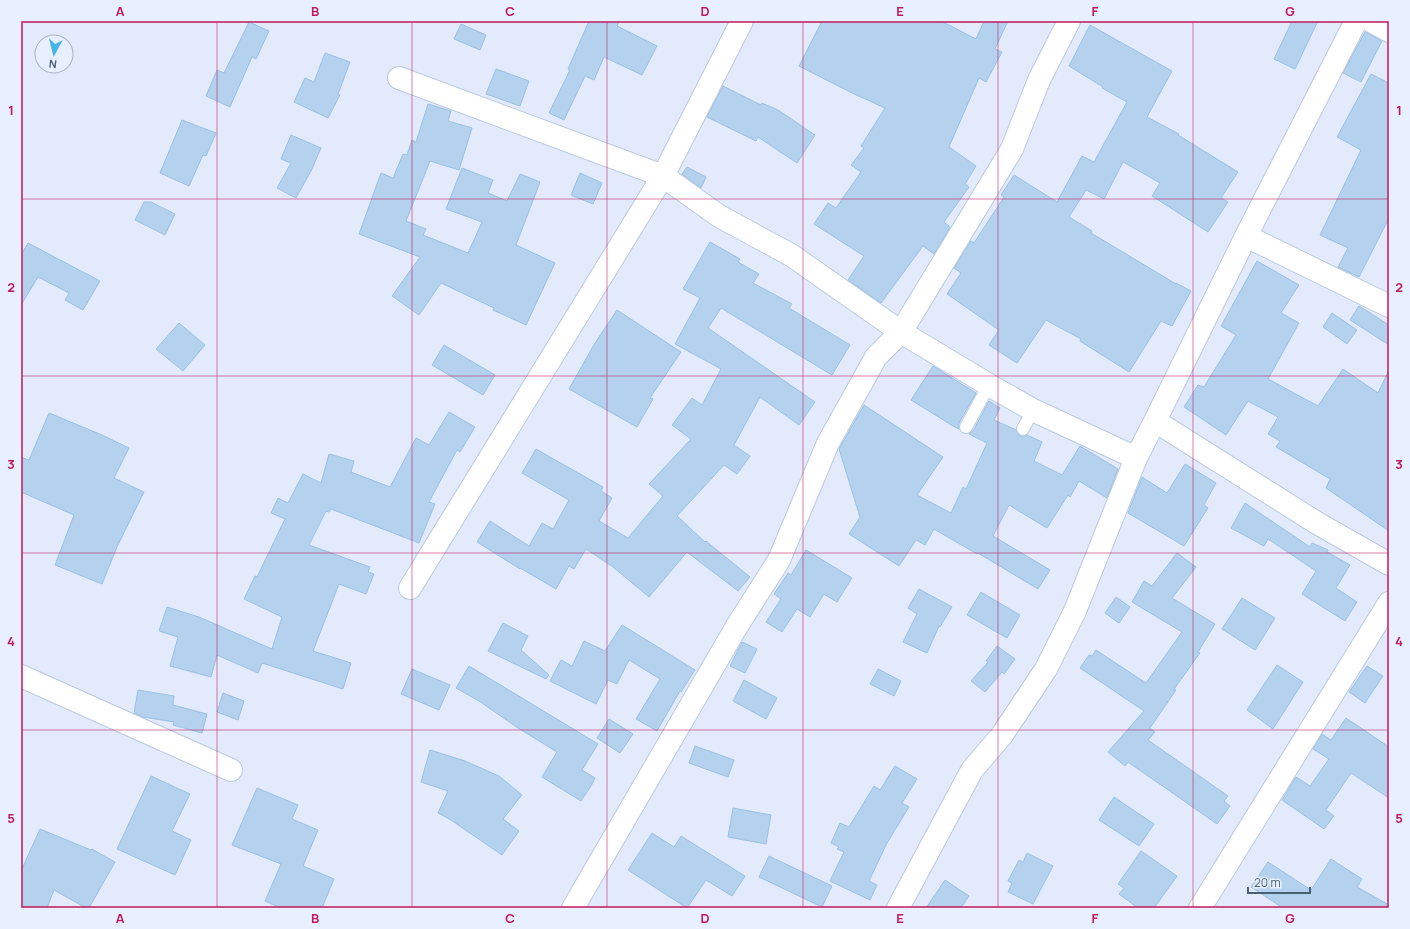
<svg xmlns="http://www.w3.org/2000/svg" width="1410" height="929" font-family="Manrope,sans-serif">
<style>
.building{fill:#b4d1ed;stroke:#99c1e5}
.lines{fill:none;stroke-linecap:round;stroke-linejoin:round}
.service-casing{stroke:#bacade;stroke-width:14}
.minor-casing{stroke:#bacade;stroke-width:24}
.service{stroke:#fff;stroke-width:12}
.minor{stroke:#fff;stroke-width:22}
.grid{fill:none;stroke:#c2185b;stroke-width:1;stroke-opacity:0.55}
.neatline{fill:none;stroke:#c2185b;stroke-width:1.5}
.grid-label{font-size:13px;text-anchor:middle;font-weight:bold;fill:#c2185b}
</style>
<rect width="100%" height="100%" fill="#e2eafc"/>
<path class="building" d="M589,21h30l-2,5 40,20 -15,29 -38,-18 -10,23 -9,-4 -21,44 -15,-7 21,-43 -2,-1z
M822,21h119l35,18 8,-18h24l-13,28 7,3 -16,30 -7,-4 -30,69 27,19 -11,18 4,3 -25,35 6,5 -16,27 -11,-8 -42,57 -33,-23 16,-24 -50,-32 14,-21 8,5 25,-36 -10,-7 13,-17 -3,-2 24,-38 -33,-15 -53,-27z
M1292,21h26l-23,48 -21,-10z
M249,22l20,9 -13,28 -4,-2 -22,50 -24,-11 11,-26 7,3z
M461,24l25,11 -6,15 -26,-11z
M1090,25l82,46 -25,46 32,17 -1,1 60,37 -17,26 7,4 -20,30 -56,-36 8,-13 -37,-21 -19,37 -18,-9 -17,27 23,14 -1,2 85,51v-1l15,8 -19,35 -11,-5 -32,51 -49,-31 1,-2 -35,-19 -29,43 -28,-18 10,-15 -52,-36 14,-21 -7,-5 17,-27 3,2 30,-46 -3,-2 13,-20 43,27 25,-46 12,6 33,-60 -25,-14 1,-1 -34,-21z
M1365,32l17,9 -21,41 -18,-9z
M325,53l25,9 -12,32 2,1 -12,23 -34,-16 11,-24 9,4z
M496,69l33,12 -9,25 -34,-12z
M1371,74l18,9v135l-30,59 -21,-10 10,-19 -28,-13 41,-85 -24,-13z
M723,86l38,19 1,-2 16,7 37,25 -18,28 -39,-26 -2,4 -49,-24z
M428,104l23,7 -3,10 24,7 -13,42 -29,-9 -24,60 20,8 -3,6 45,18 14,-31 -36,-13 16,-41 31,12 -5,13 19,8 13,-27 20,8 -24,63 39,18 -29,62 -33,-15 1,-2 -53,-25 -22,32 -27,-19 28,-39 -61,-23 22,-61 12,5 10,-24 4,1 5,-15 4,2z
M182,120l34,13 -10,23 -3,-1 -14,31 -29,-13z
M291,135l30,13 -10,23 -15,27 -19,-10 14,-25 -10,-4z
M687,167l19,10 -5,11 -19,-14z
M580,173l22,10 -9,21 -22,-9z
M144,202h7l24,12 -10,21 -30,-15z
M710,242l30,17 -2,3 21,12 -6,9 39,21 -3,4 61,37 -18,30 -111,-67 -13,20 107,74 -16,23 -39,-28 -26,48 16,11 -13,18 -13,-9 -47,51 28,26 1,-1 44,36 -12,14 -51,-39 -38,45 -36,-30 -27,-18 -12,20 -5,-3 -13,23 -36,-21v1l-43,-27 13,-21 39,25 13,-23 11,6 16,-29 -47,-27 14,-24 67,38 -2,4 11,7 -13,23 29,17 35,-42 -14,-12 42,-45 -19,-14 20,-27 10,7 19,-36 -46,-25 25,-46 -17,-9z
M28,243l72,38 -17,29 -18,-10 4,-7 -31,-16 -17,28v-50z
M1257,261l42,24 -18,28 18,10 -31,56 50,27 25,-37 35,24 11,-23v161l-63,-43 4,-9 -54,-32 4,-6 -12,-7 10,-17 -30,-16 -22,34 -42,-28 14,-22 6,2 32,-52 -15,-9z
M1359,306l30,19v20l-39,-25z
M617,310l64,42 -31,46 3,1 -16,28 -68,-38 26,-46z
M1332,313l25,17 -10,14 -24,-17z
M179,323l26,22 -22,26 -27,-22z
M444,345l51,30 -12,20 -51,-30z
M933,366l43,27 -17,30v6l-6,-3 -42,-26z
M989,401l11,7 -6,12 22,10 4,6 7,-1 15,7 -8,19 28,14 18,-29 38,23 -11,29 -28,-17 -9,16 -2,-2 -21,33 -38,-23 -16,31 57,34 -12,19 -60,-36 -1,1 -43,-25 -9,16 -9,-5 -17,26 -50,-32 11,-17 -21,-68 25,-44 79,52 -26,38 34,18 12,-26 3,2 21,-46 -18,-9 4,-3z
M449,412l26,15 -15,25 -3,-2 -28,52 6,2 -16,39 -88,-34 -2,3 -3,-1 -17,34 61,22 -2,5 6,2 -8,20 -27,-10 -26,67 38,12 -8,26 -81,-26 -4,10 -41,-18 -6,22 -41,-11 8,-29 -19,-6 8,-24 32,10 73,32 10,-32 -38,-18 11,-23 2,1 28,-58 -14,-6 7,-15 10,5 15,-29 18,9 8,-29 25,7 -3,11 39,15 26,-49 13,7z
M49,413l53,22 27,13 -15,30 30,14 -27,55 -15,37 -47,-19 19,-50 -53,-23v-35l8,3z
M1185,464l31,19 -12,22 4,3 -24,38 -56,-33 14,-36 25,16z
M1245,503l65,44 2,-4 16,7 -1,2 23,13 -14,23 21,14 -12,19 -43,-27 14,-23 -48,-32 -4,7 -33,-18z
M806,550l46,28 -15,24 -13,-8 -14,23 -13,-8 -15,23 -16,-10 15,-23 -7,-5 14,-21 3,2z
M1177,553l19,14 -24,31 43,26 -17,28 2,1 -26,36 2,1 -26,38 5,4 -7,8 80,56 -4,5 6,5 -13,18 -89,-62 -3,4 -17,-14 36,-41 -64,-43 9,-13 3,1 4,-6 50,33 36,-51 -50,-30 12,-21 8,5z
M919,589l33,18 -12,20 -1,-1 -12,27 -24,-11 14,-28 -9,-6z
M981,592l39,23 -13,23 -40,-23z
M1116,597l14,10 -11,16 -14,-10z
M1242,598l33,20 -20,32 -33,-21z
M503,623l25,13 -7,14 28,25 -3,4 -58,-28z
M622,625l73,45 -14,22 -1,-1 -23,40 -21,-12 24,-40 -31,-19 -12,24 -9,-4 -12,24 -46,-23 11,-21 11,6 12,-25 21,10z
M742,642l15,7 -12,24 -15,-7z
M997,646l18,13 -11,15 -2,-2 -17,20 -14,-11 17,-19 -2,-1z
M1277,665l26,17 -30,47 -26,-19z
M469,666l129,78 -16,26 13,8 -4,8 -10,15 -39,-24 15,-25 -39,-24 -39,-27 -23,-13z
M1367,666l16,10 -18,27 -16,-11z
M412,669l38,16 -11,25 -38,-16z
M878,669l23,12 -7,15 -24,-12z
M744,680l33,18 -11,21 -33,-18z
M138,690l36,6 -1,9 34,9 -5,19 -29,-8 1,-3 -31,-5 -9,-4z
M223,693l21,8 -6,19 -21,-8z
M1346,718l43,29v51l-38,-25 -25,37 8,6 -10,13 -42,-29 14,-23 14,9 19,-27 -16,-10 9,-15 9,6z
M609,719l24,15 -13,19 -23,-15z
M695,746l39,14 -6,17 -39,-14z
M430,750l35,11 34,15 23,19 -19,24 16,12 -17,24 -51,-35 -13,-7 10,-22 -27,-9z
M895,766l22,13 -15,24 7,4 -22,36 -18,38 8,4 -7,15 -40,-19 14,-29 -7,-3 2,-2 -8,-4 9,-20 9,4 25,-41 6,4z
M151,776l39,18 -18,37 19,9 -16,35 -58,-26z
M257,788l41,17 -6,14 26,11 -15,36 31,13 -12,29h-41l-16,-7 16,-37 -49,-19z
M1114,797l40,27 -15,22 -40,-26z
M733,808l38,7 -5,29 -38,-7z
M40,829l51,21 1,-1 23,13 -26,46h-3l-32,-18 -7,18h-26v-37z
M652,833l22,14 7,-11 64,40 -13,20 -26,-16 -19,28 -59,-38z
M1141,851l36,25 -23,32h-16l-19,-14 5,-6 -6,-4z
M1027,853l26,13 -20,38 -25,-12 4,-9 -4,-2 11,-21 4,2z
M769,856l63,30 -10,21 -63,-30z
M1331,859l31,20 -5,8 32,18v3h-106l-32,-21 17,-25 43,28z
M945,880l24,16 -8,12h-35z"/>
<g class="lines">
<defs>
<path id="service" d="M966,427l23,-42
M1023,429l10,-19"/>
<path id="minor" d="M1371,21l18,10
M399,78l264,98 56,40 72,39 110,77 88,53 44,25 103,48
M1246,236l143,70
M1155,421l162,102 72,41
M410,588l253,-412 79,-155
M21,676l210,94
M573,908l164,-282 42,-66 49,-117 48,-86 25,-25 111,-183 27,-69 30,-59
M898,908l74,-138 30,-35 44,-66 29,-58 61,-153 19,-37 91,-185 110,-215
M1200,908l189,-305"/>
</defs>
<use href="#service" class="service-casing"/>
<use href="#minor" class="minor-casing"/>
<use href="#service" class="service"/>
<use href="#minor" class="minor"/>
</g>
<path class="grid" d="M217,21v887M412,21v887M607,21v887M803,21v887M998,21v887M1193,21v887M21,199h1368M21,376h1368M21,553h1368M21,730h1368"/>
<rect width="1410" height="929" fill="none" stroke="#e8efff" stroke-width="44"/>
<g transform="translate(54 54) rotate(187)"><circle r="19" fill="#e8efff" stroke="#a8b6c7"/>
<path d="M0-3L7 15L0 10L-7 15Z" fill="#45b5e8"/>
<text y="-6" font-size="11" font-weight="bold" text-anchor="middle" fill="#486074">N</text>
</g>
<path d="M1248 887v6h62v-6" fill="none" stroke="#486074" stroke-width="2"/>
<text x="1254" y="887" font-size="12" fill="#486074" stroke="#e8efff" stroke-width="3" paint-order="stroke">20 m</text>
<rect x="22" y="22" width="1366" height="885" class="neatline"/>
<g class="grid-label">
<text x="120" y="16">A</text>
<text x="315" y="16">B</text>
<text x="510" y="16">C</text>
<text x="705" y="16">D</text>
<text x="900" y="16">E</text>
<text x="1095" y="16">F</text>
<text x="1290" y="16">G</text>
<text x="11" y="115">1</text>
<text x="1399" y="115">1</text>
<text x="11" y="292">2</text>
<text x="1399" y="292">2</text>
<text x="11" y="469">3</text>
<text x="1399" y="469">3</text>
<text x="11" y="646">4</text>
<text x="1399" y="646">4</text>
<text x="11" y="823">5</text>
<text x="1399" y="823">5</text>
<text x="120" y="923">A</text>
<text x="315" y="923">B</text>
<text x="510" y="923">C</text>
<text x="705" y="923">D</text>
<text x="900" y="923">E</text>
<text x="1095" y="923">F</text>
<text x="1290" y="923">G</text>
</g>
</svg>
